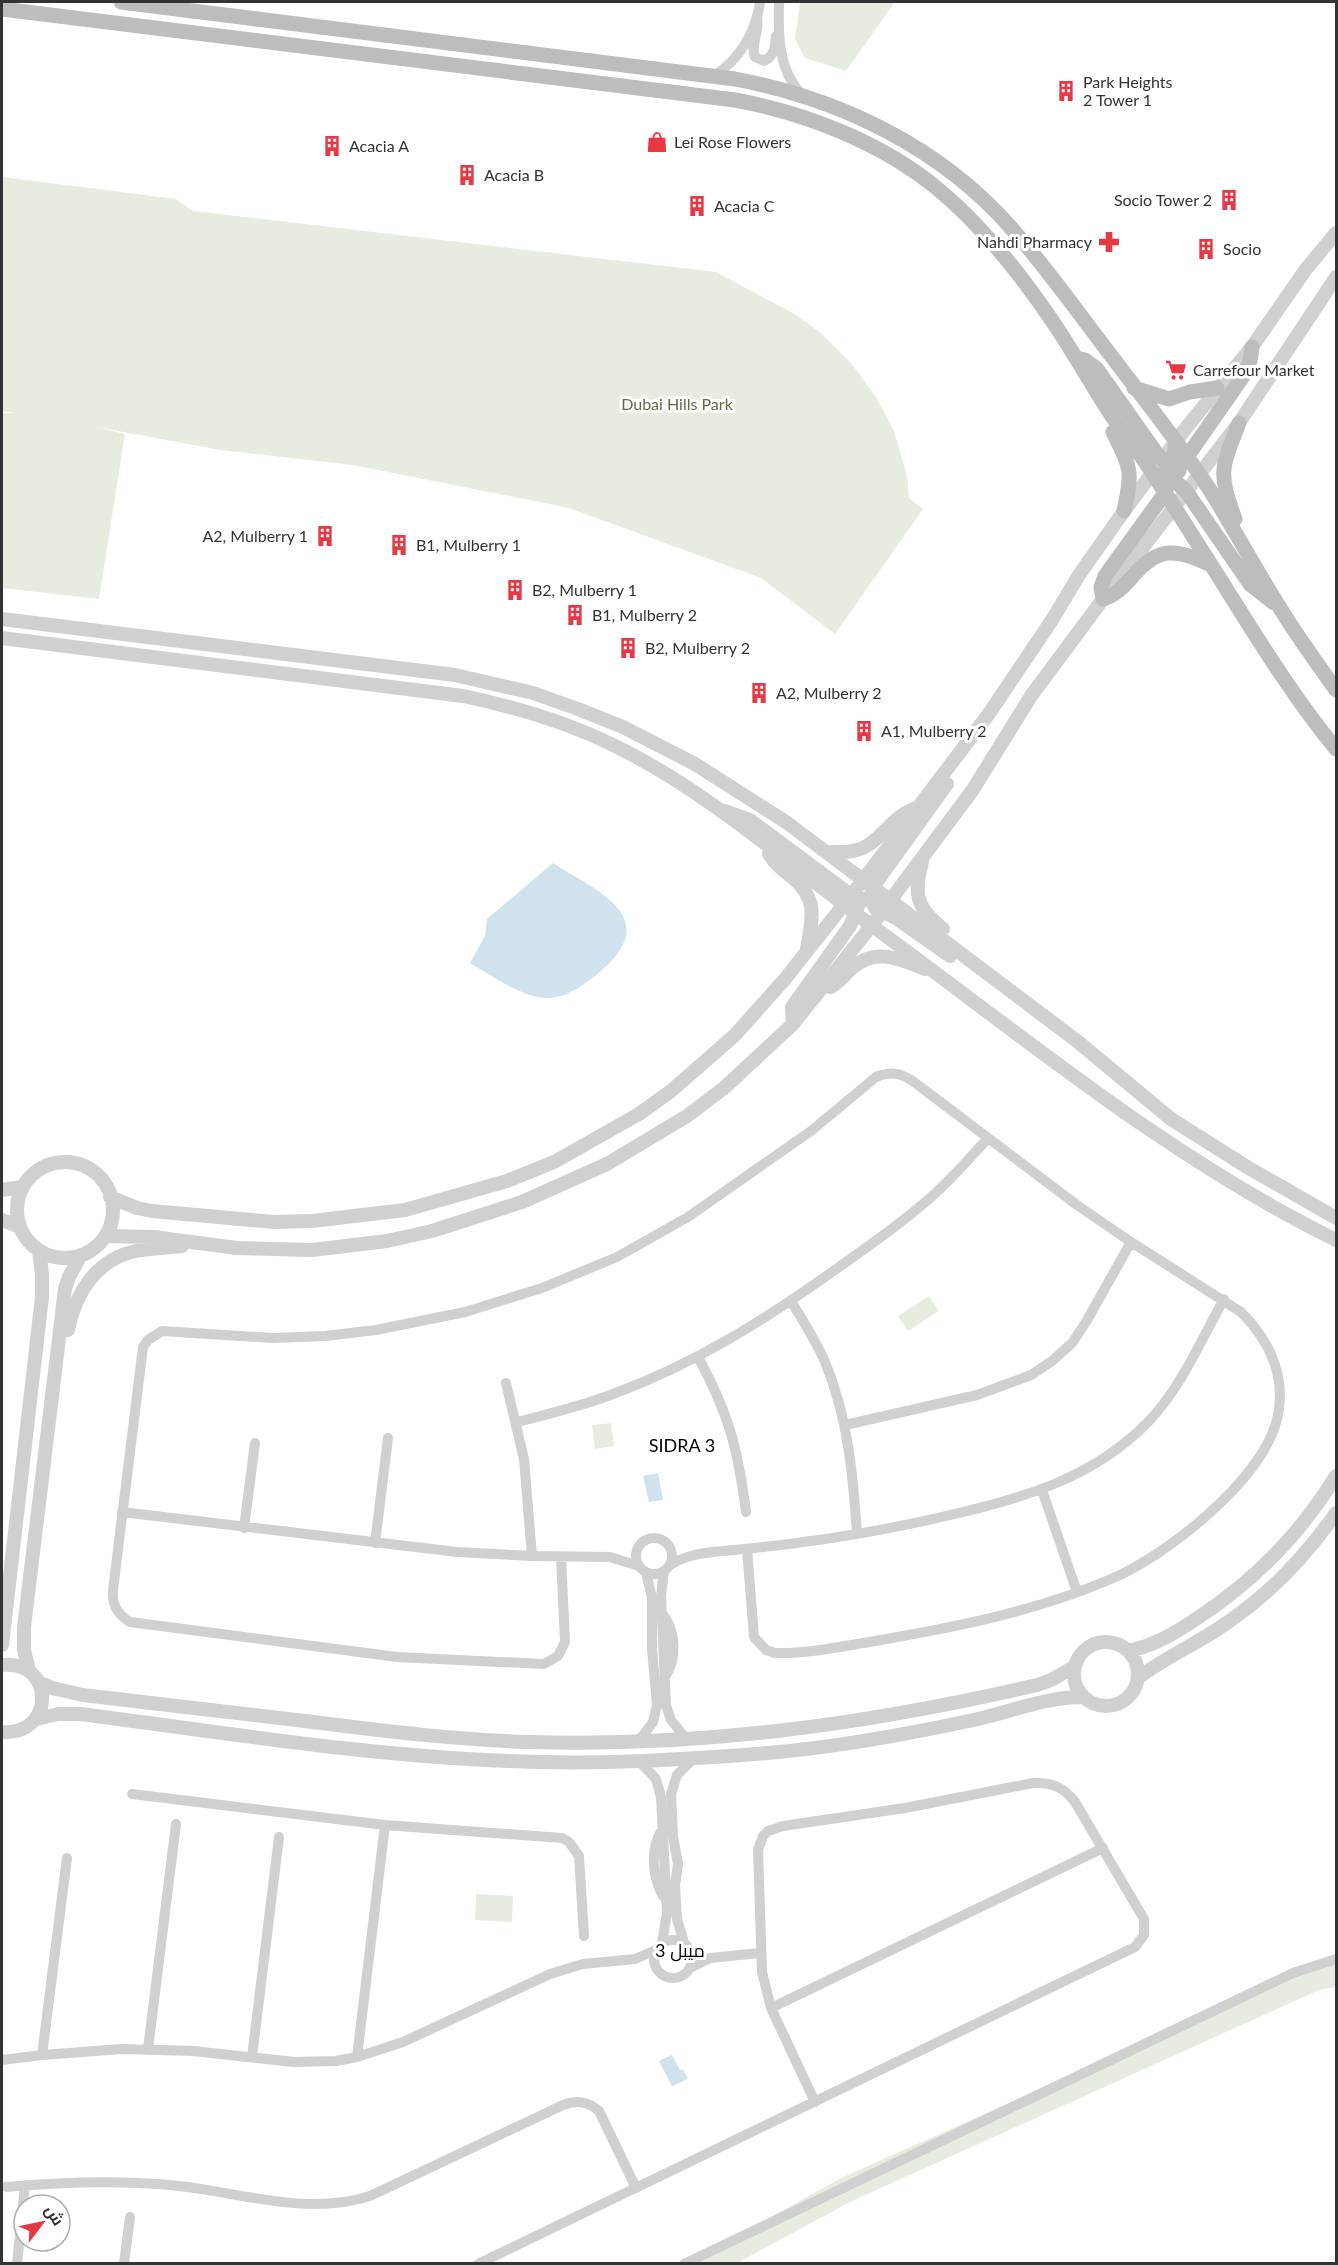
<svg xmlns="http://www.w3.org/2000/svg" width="1338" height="2265" font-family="Lato,Cairo,sans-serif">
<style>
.green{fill:#e6ecdf}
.water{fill:#cfe2ee}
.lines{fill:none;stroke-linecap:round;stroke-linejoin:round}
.minor{stroke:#d0d0d0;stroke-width:10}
.tertiary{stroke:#d0d0d0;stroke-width:14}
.secondary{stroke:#bdbdbd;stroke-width:15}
.labels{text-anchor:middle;stroke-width:6;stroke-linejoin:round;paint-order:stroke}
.poi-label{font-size:16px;fill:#333;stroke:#fff;text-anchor:start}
.park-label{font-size:16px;fill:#56703f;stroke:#fff}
.neighbourhood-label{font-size:18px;fill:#000;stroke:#fff}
</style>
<rect width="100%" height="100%" fill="#fff"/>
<path class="green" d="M800,2h95l-49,69 -41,-13 -10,-19z
M2,177l174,22 17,12 523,61 80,43 25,18 30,30 25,34 18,34 13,45 2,22 14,11 -88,125 -74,-56 -192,-70 -216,-43 -132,-15 -125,-23 29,7 -26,165 -97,-11v-175h14l-14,-2z
M929,1296l10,15 -31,20 -10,-15z
M611,1423l3,23 -19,3 -3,-24z
M476,1894l37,2 -1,26 -37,-2z
M1336,1964v23l-17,3 -467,211 -115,62 -50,1 154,-86 472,-211z"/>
<path class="water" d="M553,863c43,28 110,53 49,107 -14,12 -33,27 -52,28 -27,1 -57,-22 -80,-35l15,-27 2,-17z
M658,1473l5,27 -14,2 -6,-26z
M672,2055l8,15 3,-1 5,10 -16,7 -13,-25z"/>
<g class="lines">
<path class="minor" d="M779,2c-1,33 -1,68 23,93
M757,18c3,13 -7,27 -2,39l9,4c11,-5 11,-15 12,-25
M714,76c26,-17 42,-44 46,-74
M791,1301c12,20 25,40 34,61 23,55 28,113 32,172
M698,1357c31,57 40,92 48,155
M506,1383l18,76 8,97
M517,1422c32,-8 65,-16 96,-28 82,-30 155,-76 226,-127 31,-22 63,-44 91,-69 21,-18 39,-39 57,-59
M845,1425l132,-30 54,-20 21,-14 20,-18 14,-21 45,-80
M1042,1490l35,102
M122,1512l335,40 75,4 78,1 29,9
M244,1528l11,-85
M636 1556a18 18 0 1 1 36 0a18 18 0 1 1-36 0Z
M375,1543l13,-105
M561,1557l4,85 -7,14 -14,8 -147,-7 -267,-35c-13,-8 -18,-17 -17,-32l30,-243 5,-7 14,-9 111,7 52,-2 51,-6 89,-18 77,-24 75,-31 71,-40 123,-86 65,-54c15,-6 25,-4 38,5l163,123 54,37 110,70c30,30 47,68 35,111 -17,59 -110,133 -165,156 -76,33 -160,49 -242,63 -30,5 -63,12 -94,11l-9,-3 -12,-13 -7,-88
M670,1565c23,-14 48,-13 74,-16 20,-2 40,-4 59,-7 48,-6 95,-15 143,-26 74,-17 147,-37 202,-94 33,-34 53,-82 76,-123
M664,1571l-3,25 5,109 5,15 16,20
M664,1616c12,17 13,43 1,61
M638,1742l15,-20 4,-17 -5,-56v-51l-6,-26
M640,1762l16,17 5,18 6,116 -5,30
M132,1794l253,31 177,13 7,4 10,14 5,80
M660,1833c-10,19 -7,45 3,63
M654 1959a19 19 0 1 1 38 0a19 19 0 1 1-38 0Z
M684,1943l-7,-24 -2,-34 3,-21 -5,-28 -2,-42 6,-19 16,-16
M690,1968l20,-10 50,-5
M771,2008l332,-160
M148,2049l28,-225
M42,2055l25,-197
M252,2057l27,-220
M357,2057l28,-232
M2,2060l40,-5 80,-6 71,2 101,11 42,-1 21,-4 46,-15 147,-68 33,-10 52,-5 21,-9
M6,2187c55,-5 109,-7 164,-2 66,6 135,32 200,11l193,-91c14,-5 24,-4 36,6l37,77
M17,2264l8,-79
M124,2264l6,-47
M478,2264l657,-317 9,-12v-16l-69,-117c-11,-15 -24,-20 -42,-19l-128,25 -122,18 -15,5 -5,5 -5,14 4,122 9,36 44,94
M684,2264l609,-291 43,-14"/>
<path class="tertiary" d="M2,619l453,56 78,18 45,16 45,18 72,37 91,58 291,219 94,78 76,48 89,51
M2,638l461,58c53,11 104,26 152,50 91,44 175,119 256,179 151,110 296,232 465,315
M725,811l25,9 101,75 18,6 22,-1
M829,852c11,0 23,1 34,-4 21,-10 30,-33 54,-40
M769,854c6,10 14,16 23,23 27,23 20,41 15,72
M922,862c-9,32 -6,45 21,67
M871,894l2,-7 74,-103
M875,908l21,10 54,38
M831,987c9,-5 14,-13 21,-19 23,-21 48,-9 73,1
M793,1024l-1,-17 58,-81 8,-20
M17 1210a48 48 0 1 1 96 0a48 48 0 1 1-96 0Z
M2,1190l20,-3
M110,1197l27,11 15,3 122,11 38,-1 93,-11 102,-29 47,-19 85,-48 32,-23 64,-56 50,-56 79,-100 124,-164 64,-95 27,-45 45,-64 62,-83 66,-81 54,-78 30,-36
M2,1220l18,7
M105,1236l48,1 84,11 75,2 75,-9 45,-10 90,-29 85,-38 80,-48 37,-28 69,-64 79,-99 100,-134 59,-95 72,-97 136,-176 97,-146
M68,1330c7,-36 28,-71 68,-79 15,-3 31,-3 46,-5
M1074 1674a32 32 0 1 1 64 0a32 32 0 1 1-64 0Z
M2,1645l40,-348v-23l-3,-23
M1128,1651c26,-5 49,-19 71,-34 56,-37 102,-84 137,-141
M2,1665c53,-6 54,71 0,67
M29,1671l-5,-21v-23l41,-338 4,-12 12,-22
M1138,1678c29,-22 63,-36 93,-58 42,-29 76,-66 105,-107
M38,1682l14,6 31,7c77,9 153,18 230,27 72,9 144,18 217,20 173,5 338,-18 507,-57l14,-5 23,-13
M36,1719l22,-5h22c142,18 286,42 429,47 87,4 173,-1 259,-8 71,-6 141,-19 210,-34 35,-8 69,-22 104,-22"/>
<path class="secondary" d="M121,2l614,77c106,20 207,69 278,151 31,35 59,74 87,111 36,48 75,96 108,146 25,40 47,81 72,121 17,28 37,55 56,82
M2,9l733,91c71,13 148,43 204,90 46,38 83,86 116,135 18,27 34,55 51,82 11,18 25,35 37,52 23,34 45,70 67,104 40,63 79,129 126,186
M1076,358l9,2 12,9 60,85 10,11 12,6
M1134,388l35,11 21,-7 27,-4
M1113,432c18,37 20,38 11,79
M1176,442l-4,26 -7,25 -60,83 -4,11 2,12c13,-4 20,-12 29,-22 27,-32 44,-28 79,-12
M1182,464l62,-89 6,-14 2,-14
M1161,475l14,6 11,10 64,93 24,19
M1235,519c-17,-47 -14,-50 4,-96"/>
</g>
<defs>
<symbol id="building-bare" viewBox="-9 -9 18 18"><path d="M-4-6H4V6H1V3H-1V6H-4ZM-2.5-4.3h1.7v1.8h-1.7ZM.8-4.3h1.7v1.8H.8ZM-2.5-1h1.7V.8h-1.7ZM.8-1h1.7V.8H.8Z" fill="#e63946" stroke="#fff" stroke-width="2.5" paint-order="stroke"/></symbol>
<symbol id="shop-bare" viewBox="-9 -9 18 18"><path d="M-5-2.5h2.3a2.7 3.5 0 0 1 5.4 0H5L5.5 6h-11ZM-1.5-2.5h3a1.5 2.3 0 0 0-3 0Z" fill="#e63946" stroke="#fff" stroke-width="2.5" paint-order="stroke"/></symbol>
<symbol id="pharmacy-bare" viewBox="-9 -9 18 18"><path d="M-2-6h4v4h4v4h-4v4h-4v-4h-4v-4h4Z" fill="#e63946" stroke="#fff" stroke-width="2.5" paint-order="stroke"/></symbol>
<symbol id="supermarket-bare" viewBox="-9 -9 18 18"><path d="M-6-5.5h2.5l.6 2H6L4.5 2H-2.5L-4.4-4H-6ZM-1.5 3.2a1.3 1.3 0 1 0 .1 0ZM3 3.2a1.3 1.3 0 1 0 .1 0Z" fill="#e63946" stroke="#fff" stroke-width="2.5" paint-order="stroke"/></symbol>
</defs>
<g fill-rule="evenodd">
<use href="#building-bare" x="1051" y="76" width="30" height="30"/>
<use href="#shop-bare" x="642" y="127" width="30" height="30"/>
<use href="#building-bare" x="317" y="131" width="30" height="30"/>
<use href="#building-bare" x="452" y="160" width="30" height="30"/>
<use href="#building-bare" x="1214" y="185" width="30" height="30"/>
<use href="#building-bare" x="682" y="191" width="30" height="30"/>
<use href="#pharmacy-bare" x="1094" y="227" width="30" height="30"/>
<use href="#building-bare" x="1191" y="234" width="30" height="30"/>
<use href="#supermarket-bare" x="1161" y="355" width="30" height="30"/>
<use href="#building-bare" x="310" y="521" width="30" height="30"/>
<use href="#building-bare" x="384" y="530" width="30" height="30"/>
<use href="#building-bare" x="500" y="575" width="30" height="30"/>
<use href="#building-bare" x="560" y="600" width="30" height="30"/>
<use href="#building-bare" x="613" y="633" width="30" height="30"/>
<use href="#building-bare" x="744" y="678" width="30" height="30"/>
<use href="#building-bare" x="849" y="716" width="30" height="30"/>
</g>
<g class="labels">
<g class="poi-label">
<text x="1083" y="88">Park Heights<tspan x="1083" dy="18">2 Tower 1</tspan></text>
<text x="674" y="148">Lei Rose Flowers</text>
<text x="349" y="152">Acacia A</text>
<text x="484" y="181">Acacia B</text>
<text x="1212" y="206" text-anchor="end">Socio Tower 2</text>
<text x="714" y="212">Acacia C</text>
<text x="1092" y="248" text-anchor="end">Nahdi Pharmacy</text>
<text x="1223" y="255">Socio</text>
<text x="1193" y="376">Carrefour Market</text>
<text x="308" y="542" text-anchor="end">A2, Mulberry 1</text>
<text x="416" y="551">B1, Mulberry 1</text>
<text x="532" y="596">B2, Mulberry 1</text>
<text x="592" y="621">B1, Mulberry 2</text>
<text x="645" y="654">B2, Mulberry 2</text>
<text x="776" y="699">A2, Mulberry 2</text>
<text x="881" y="737">A1, Mulberry 2</text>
</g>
<g class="park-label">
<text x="677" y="410">Dubai Hills Park</text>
</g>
<g class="neighbourhood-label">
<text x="682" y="1452">SIDRA 3</text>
<text x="680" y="1957">ميبل 3</text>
</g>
</g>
<rect width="1338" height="2265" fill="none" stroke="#333333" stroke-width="6"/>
<g transform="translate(42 2223) rotate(58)"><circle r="28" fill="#ffffff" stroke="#adadad" stroke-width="1.5"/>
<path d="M0-4.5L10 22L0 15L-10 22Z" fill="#e63946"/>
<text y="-9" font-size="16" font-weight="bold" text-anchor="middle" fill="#333333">ش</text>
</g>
</svg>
